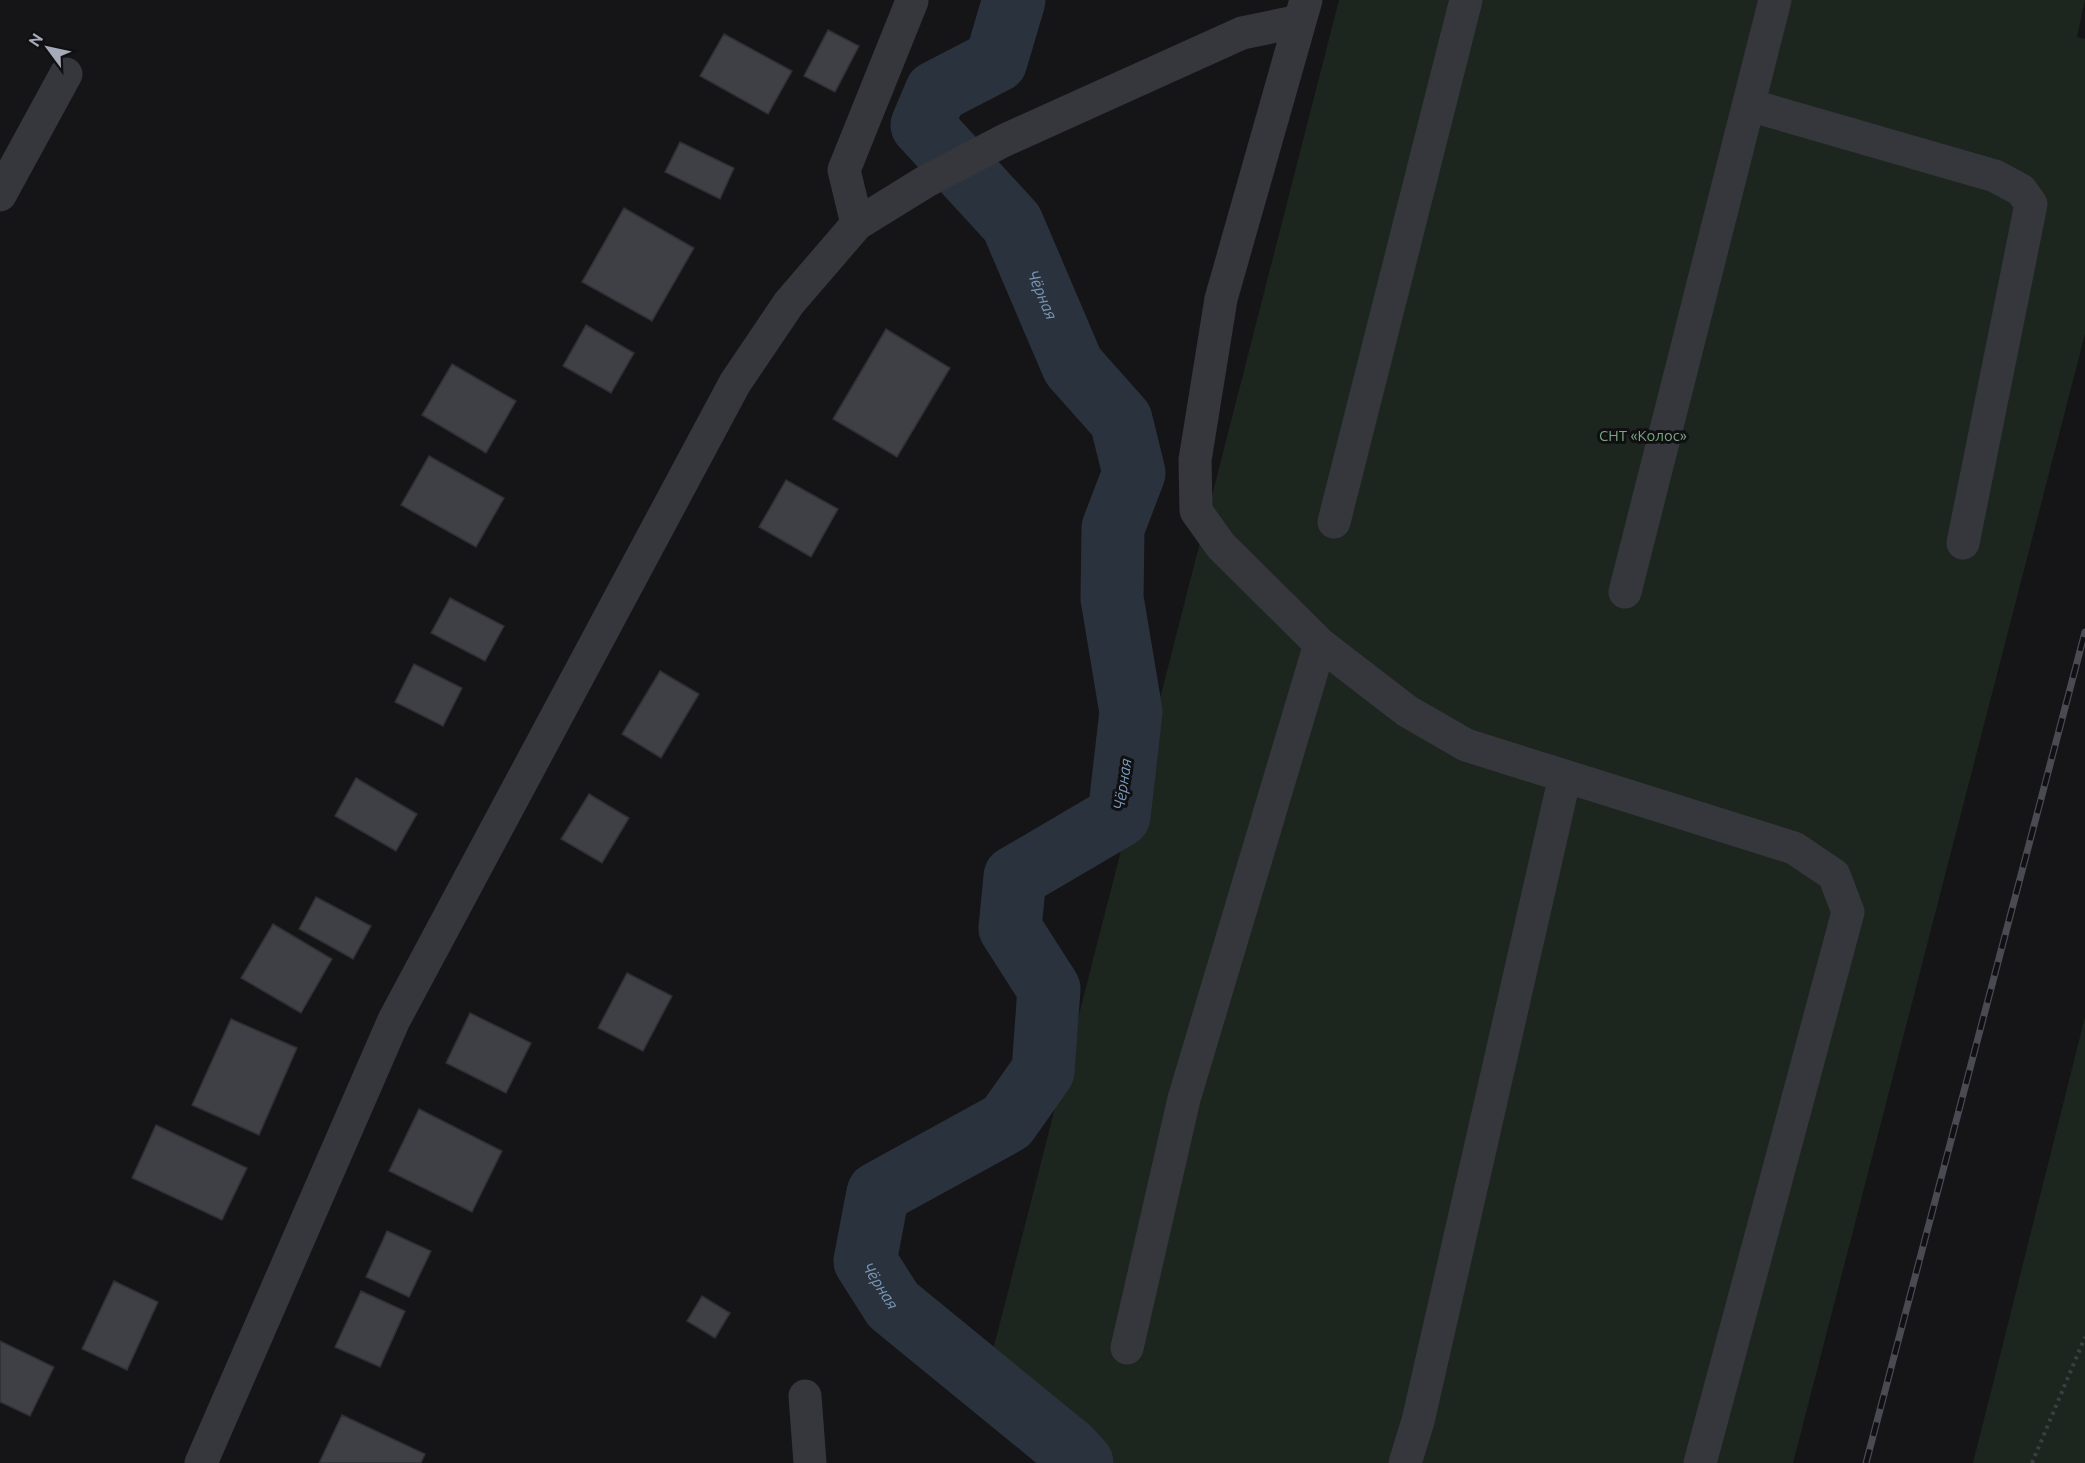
<svg xmlns="http://www.w3.org/2000/svg" width="2085" height="1463" font-family="Ubuntu,sans-serif">
<style>
.green{fill:#1d261e}
.lines{fill:none;stroke-linecap:round;stroke-linejoin:round}
.river{stroke:#2a333d;stroke-width:63}
.building{fill:#3f4045;stroke:#2f2f34;stroke-width:1.5}
.path{stroke:#3c3e44;stroke-width:4;stroke-dasharray:3 4.5;stroke-linecap:butt}
.minor{stroke:#36373d;stroke-width:33}
.rail-casing{stroke:#494a52;stroke-width:7}
.rail{stroke:#101012;stroke-width:4.5;stroke-dasharray:14;stroke-linecap:butt}
.labels{text-anchor:middle;stroke-width:6;stroke-linejoin:round;paint-order:stroke}
.park-label{font-size:15px;fill:#7ba680;stroke:#101012}
.water-label{font-size:16px;font-style:italic;fill:#7997b8;stroke:#101012}
</style>
<rect width="100%" height="100%" fill="#151517"/>
<path class="green" d="M1339,0h746l-8,37 8,2v295l-292,1129h-687l-56,-50 -57,-63z
M2085,1017v446h-112z"/>
<g class="lines">
<path class="river" id="s1" d="M1014,0l-18,61 -60,31 -14,33 90,98 61,143 48,54 13,53 -21,55 -1,70 19,114 -12,104 -104,61 -5,51 39,61 -6,82 -36,51 -129,71 -13,68 28,44 176,144 13,14"/>
</g>
<path class="building" d="M828,30l31,16 -24,46 -31,-16z
M724,34l68,37 -24,43 -68,-38z
M680,142l54,26 -14,31 -55,-27z
M624,208l70,40 -42,73 -70,-39z
M586,325l48,28 -23,40 -48,-27z
M886,329l64,39 -53,89 -64,-38z
M452,364l64,37 -30,52 -64,-38z
M429,456l75,42 -28,49 -75,-42z
M786,480l52,29 -27,48 -52,-30z
M450,598l54,28 -19,35 -54,-28z
M414,664l48,24 -19,38 -48,-24z
M660,671l39,23 -38,64 -39,-24z
M356,778l61,36 -21,37 -61,-35z
M589,794l40,24 -27,45 -41,-24z
M316,897l55,29 -18,33 -54,-30z
M273,924l59,35 -31,54 -60,-35z
M627,973l45,23 -29,55 -45,-23z
M470,1013l61,30 -25,50 -60,-30z
M231,1019l66,29 -38,87 -67,-30z
M419,1109l83,42 -30,61 -83,-41z
M156,1125l91,43 -25,52 -90,-42z
M387,1231l44,20 -22,46 -43,-20z
M114,1281l44,21 -31,68 -45,-21z
M361,1291l44,20 -25,56 -45,-20z
M702,1296l28,17 -15,25 -28,-17z
M0,1341l54,26 -24,49 -30,-14z
M342,1415l83,39 -4,9h-102z"/>
<g class="lines">
<path class="path" d="M2032,1463l53,-126"/>
<path class="minor" d="M1300,21l-79,278 -26,161 1,51 25,35 99,98 87,67 59,34 328,103 40,27 14,37 -148,551
M1749,105l246,71 26,14 10,14 -68,339
M0,195l66,-121
M857,224l-13,-54 68,-169
M1334,522l132,-522
M1625,592l150,-592
M1127,1348l57,-249 136,-455
M805,1396l5,67
M201,1463l193,-443 341,-637 54,-80 68,-79 68,-42 78,-41 239,-108 58,-12 6,-21
M1405,1463l13,-42 147,-645"/>
<defs>
<path id="rail" d="M1866,1463l219,-831"/>
</defs>
<use href="#rail" class="rail-casing"/>
<use href="#rail" class="rail"/>
</g>
<g class="labels">
<g class="park-label">
<text x="1643" y="441">СНТ «Колос»</text>
</g>
<g class="water-label">
<text dy="6" stroke="none"><textPath href="#s1" startOffset="378">Чёрная</textPath></text>
<text transform="translate(1122 784) rotate(-82)" y="6">Чёрная</text>
<text dy="6" stroke="none"><textPath href="#s1" startOffset="1566">Чёрная</textPath></text>
</g>
</g>
<g transform="translate(48 48) rotate(303)" stroke="#101012" stroke-width="4.5" paint-order="stroke">
<path d="M0-4.5L10 22L0 15L-10 22Z" fill="#a6abb9"/>
<text y="-9" font-size="16" font-weight="bold" text-anchor="middle" fill="#a6abb9">N</text>
</g>
</svg>
